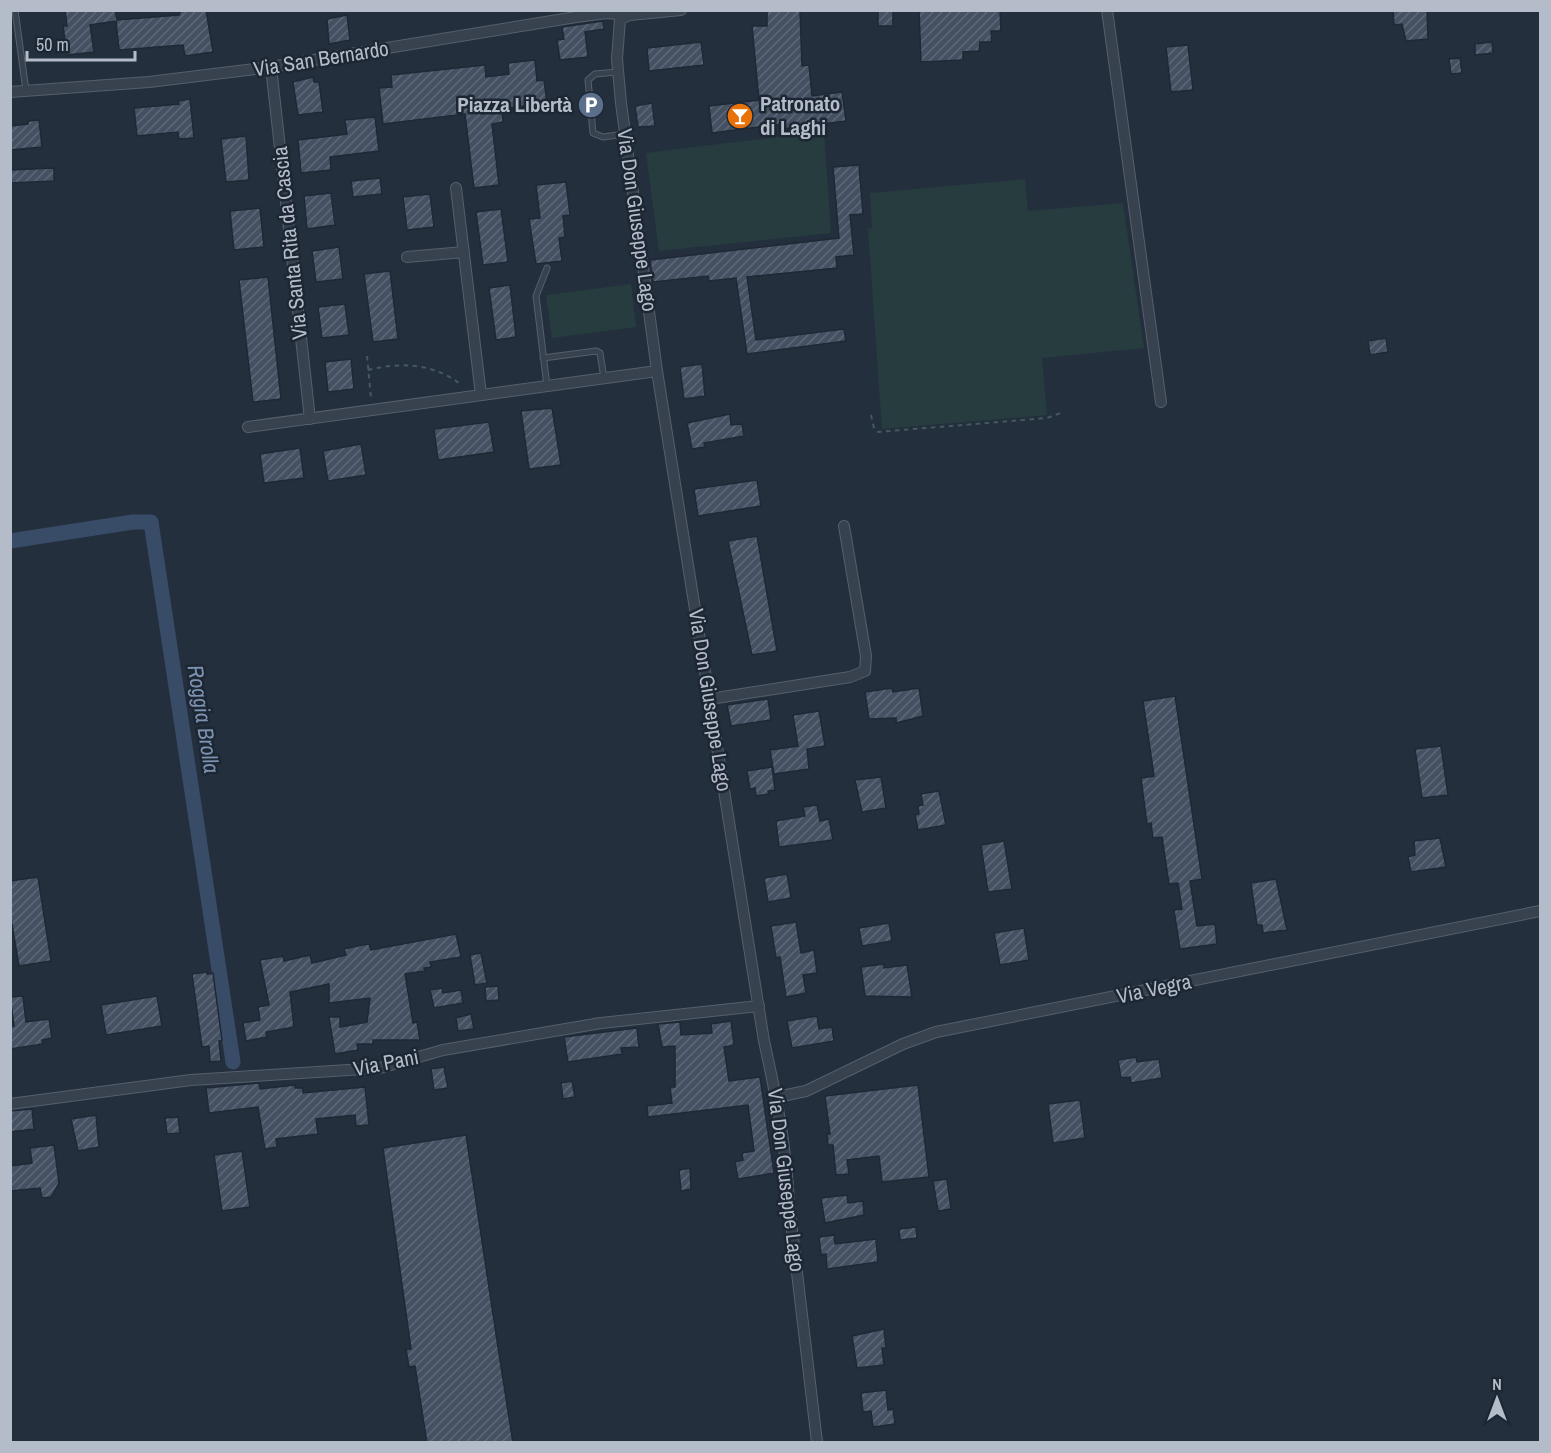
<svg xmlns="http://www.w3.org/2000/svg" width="1551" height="1453" font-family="'Archivo Narrow',sans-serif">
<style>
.grass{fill:#263c3f}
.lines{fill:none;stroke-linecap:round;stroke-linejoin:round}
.canal{stroke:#394c67;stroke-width:15}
.building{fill:url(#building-hatch);stroke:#1f2835;stroke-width:1.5}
.lane-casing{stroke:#565f6c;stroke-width:7}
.street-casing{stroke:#565f6c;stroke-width:12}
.path{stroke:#44595c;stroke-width:2;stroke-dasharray:4.5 4.5;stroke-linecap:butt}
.lane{stroke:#38414e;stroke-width:5}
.street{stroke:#38414e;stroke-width:10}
.labels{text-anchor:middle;stroke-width:5;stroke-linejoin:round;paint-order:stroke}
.street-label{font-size:21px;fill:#b4bcc9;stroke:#1d2633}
.poi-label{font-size:21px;font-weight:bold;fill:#b4bcc9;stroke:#1d2633;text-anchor:start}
.water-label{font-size:22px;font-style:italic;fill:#7c92b1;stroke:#1d2633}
</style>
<defs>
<pattern id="building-hatch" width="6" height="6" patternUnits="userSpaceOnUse" patternTransform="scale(1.5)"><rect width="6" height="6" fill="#455162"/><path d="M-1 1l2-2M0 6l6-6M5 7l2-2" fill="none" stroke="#5d6877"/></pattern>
</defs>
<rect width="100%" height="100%" fill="#242f3e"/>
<path class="grass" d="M824,131l7,102 -172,18 -13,-98z
M1025,179l3,32 95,-8 21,145 -102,10 5,57 -165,14 -14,-200 4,-1 -2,-35z
M631,284l5,43 -84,11 -6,-43z"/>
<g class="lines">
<path class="canal" d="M10,541l123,-19h18l82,540"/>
</g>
<path class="building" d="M65,10h50l2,10 62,-5 2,-5h25l7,42 -28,4 -2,-11 -64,5 -3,-29 -26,4 4,27 -27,3 -4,-29h4z
M767,10h33l2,56 7,-1 3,31 30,-4 4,29 -63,8 -1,-5 -70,9 -3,-27 50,-6 -7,-74h15z
M878,10h15v16h-15z
M919,10h81l1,21h-10l1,11h-12l-1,9 -16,1v8l-42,2z
M1393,10h34l1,29 -22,2 -4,-17 -8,1z
M347,15l3,25 -21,4 -2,-25z
M603,21l1,8 -19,3 3,25 -28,3 -3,-20 7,-1 -2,-12z
M701,42l3,23 -55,6 -2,-23z
M1492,42l1,11 -18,2v-11z
M1188,45l5,45 -22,2 -5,-45z
M1460,58l2,15 -11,1 -2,-15z
M535,60l2,21 7,-1 3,23 -45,6 1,13 -11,2 7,61 -25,3 -9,-74 -82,10 -4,-36 13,-1 -1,-12 94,-10 1,12 23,-3 -1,-11z
M313,77l1,5h5l4,30 -25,3 -5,-33z
M190,99l4,39 -15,1 -1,-7 -41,4 -3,-28 45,-4 -1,-3z
M652,103l3,23 -17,1 -3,-21z
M375,117l4,34 -49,6 1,13 -30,3 -3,-33 49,-6 -2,-14z
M39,120l3,27 -32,3v-24l18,-2v-3z
M246,136l3,44 -23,2 -5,-43z
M859,165l4,49 -13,1 4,40 -18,2 1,11 -90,9 9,63 88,-11 2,12 -99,13 -11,-76 -27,3 -1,-5 -55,6 -3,-22 189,-22 -6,-71z
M54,168v13l-44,2v-13z
M380,178l2,16 -29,3 -2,-16z
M566,182l4,33 -7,1 2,21 -6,1 3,23 -26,3 -7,-45 11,-1 -4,-33z
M331,193l4,32 -28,4 -3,-33z
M430,194l4,33 -27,3 -4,-33z
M260,208l4,39 -30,3 -4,-39z
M501,209l7,53 -25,3 -7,-53z
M339,247l4,32 -27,3 -4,-31z
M390,271l8,68 -25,3 -9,-68z
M268,277l13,122 -28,3 -14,-122z
M510,285l6,52 -20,3 -7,-52z
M345,304l4,31 -27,3 -4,-31z
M1386,338l2,14 -18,3 -2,-14z
M351,359l3,30 -26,3 -3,-30z
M702,364l3,32 -21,3 -4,-32z
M552,408l9,57 -32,4 -8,-58z
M730,414l1,11 11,-1 2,12 -40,7 1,4 -13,2 -5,-26z
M489,422l5,30 -56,8 -4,-31z
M361,444l5,31 -38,6 -5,-30z
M300,448l4,30 -40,5 -4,-29z
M757,480l4,26 -63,10 -4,-27z
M757,536l20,115 -25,4 -24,-114z
M892,688l1,4 26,-4 4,28 -27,7v-5l-27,1 -4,-27z
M1175,696l27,183 -12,2 7,45 18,-2 2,20 -37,5 -6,-39 8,-1 -4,-26 -9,1 -7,-47 -9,1 -2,-15 -4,1 -6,-46 13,-2 -11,-75z
M768,699l3,21 -40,6 -4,-21z
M819,711l6,35 -18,3 2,20 -35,5 -4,-24 28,-4 -5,-31z
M1441,746l7,49 -26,3 -7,-49z
M772,767l3,23 -7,1 1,3 -13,2 -1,-8 -5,1 -3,-18z
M881,777l5,31 -24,4 -7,-32z
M939,791l7,34 -28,5 -3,-15 4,-1 -1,-8 5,-1 -2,-11z
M817,805l3,16 9,-2 4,21 -54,7 -3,-26 29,-5 -2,-9z
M1440,838l6,29 -35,5 -3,-15 7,-2 -1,-14z
M1004,841l8,48 -24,3 -7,-47z
M787,874l4,24 -23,4 -4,-24z
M38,877l13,84 -32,5 -9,-53v-32z
M1276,879l11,51 -24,3 -1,-8h-5l-6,-42z
M796,922l5,31 13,-3 3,23 -14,2 3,18 -20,4 -6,-40 -4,1 -5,-32z
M889,923l3,18 -30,5 -3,-18z
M1024,928l5,32 -29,5 -6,-32z
M456,934l5,23 -31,5 1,5 -7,1 1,3 -20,3 8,49 4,-1 3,18h-47v4h-16l1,6 -23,4 -6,-37h11v10l27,-5 3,-24 -41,5v-19l-39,8 4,35 -28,5 1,5 -21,4 -3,-18 17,-3 -2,-13 11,-2 -9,-45 23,-4 1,5 26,-6 2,8 34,-8 -2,-6 18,-4 7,-1 2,6z
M481,953l6,30 -12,2 -5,-30z
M884,964v4l23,-3 5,32 -47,-1 -4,-29z
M207,972v2l6,-1 9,67 -3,1 2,20 -11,1 -1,-16 -7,1 -10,-73z
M498,986l1,14 -13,1 -1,-14z
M442,988l1,5 18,-3 2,13 -29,5 -4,-18z
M23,996l3,26 23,-3 3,19 -10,2 1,4 -33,5v-22l4,-1 -4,-29z
M157,996l5,30 -56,9 -5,-30z
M471,1014l3,15 -16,2 -2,-13z
M817,1016l2,13 13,-2 2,14 -42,7 -5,-27z
M731,1021l3,24 -10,2 5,34 31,-4 14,96 -36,6 -3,-17 8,-2 -1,-7 12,-2 -6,-46 -100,12 -1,-11 25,-3 -2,-16h5v-41l-13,1 -4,-23 22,-2 1,13 31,-2 -1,-9z
M637,1028l2,19 -18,1 1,6 -54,8 -4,-25z
M1136,1057l1,5 22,-3 3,19 -31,5 -1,-6 -9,1 -3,-18z
M444,1067l4,21 -14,2 -3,-21z
M572,1081l3,16 -12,2 -2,-16z
M259,1083l1,6 35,-4v3h8v5l62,-6 4,38 -13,1 -1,-11 -39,4 2,15 -42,5 1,8 -12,2 -7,-42 -49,6 -3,-25z
M918,1085l11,92 -47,5 -3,-26 -32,4 2,14 -13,1 -3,-30h-5l-1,-11h3l-5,-38z
M1080,1100l5,38 -32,5 -5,-39z
M32,1109l2,20 -24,3v-21z
M96,1115l3,32 -21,4 -7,-32z
M178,1117l2,16 -13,1 -2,-16z
M466,1135l32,212 15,96h-86l-12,-77 -6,1 -3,-18h5l-28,-201z
M54,1145l5,38 -8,14 -9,1 -2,-10 -30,3v-25l22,-3 -2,-15z
M242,1151l8,56 -28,4 -8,-56z
M690,1168l1,21 -10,2 -2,-21z
M947,1179l4,30 -13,2 -5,-30z
M847,1195l1,8 15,-2 1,14 -39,8 -4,-25z
M916,1227l1,11 -17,2 -1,-11z
M834,1235l1,9 41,-5 2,23 -51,7 -1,-15 -5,1 -2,-18z
M884,1329l2,19h-4l2,17 -27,3 -5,-32z
M886,1390l2,20 5,-1 2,15 -22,3 -2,-16 -8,1 -2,-19z"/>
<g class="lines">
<defs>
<path id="lane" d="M15,10l11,81
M618,72l-23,2 -7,6 5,53 10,4 22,-3
M543,358l53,-7 4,2 4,25
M547,386l-11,-90 11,-28"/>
<path id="street" d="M681,10l-51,5 -10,4 -3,40 4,44 36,268 107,670c12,54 23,108 25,164l28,237
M1107,10l54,392
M271,67l39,352
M10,92l139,-10 122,-15 305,-50 30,-4 23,2
M456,188l25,207
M407,257l57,-5
M248,427l409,-56
M710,699l140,-22 15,-6 1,-15 -22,-130
M777,1097l29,-6 97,-47 33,-12 604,-121
M10,1104l181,-24 189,-12 63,-18 158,-27 158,-17"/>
</defs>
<use href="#lane" class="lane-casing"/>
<use href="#street" class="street-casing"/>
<path class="path" d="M367,356l4,42
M368,370c32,-8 65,-7 92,14
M871,415l3,13 4,4 169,-14 16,-6"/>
<use href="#lane" class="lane"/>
<use href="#street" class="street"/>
</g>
<defs>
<symbol id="parking-disc" viewBox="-11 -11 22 22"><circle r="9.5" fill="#5c6f8a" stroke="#1d2633"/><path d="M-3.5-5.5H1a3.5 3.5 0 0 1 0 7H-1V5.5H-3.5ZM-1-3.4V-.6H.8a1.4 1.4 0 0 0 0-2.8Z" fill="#fff"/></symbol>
<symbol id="bar-disc" viewBox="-11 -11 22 22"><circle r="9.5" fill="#e8710a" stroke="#1d2633"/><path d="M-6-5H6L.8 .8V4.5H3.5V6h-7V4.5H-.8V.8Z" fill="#fff"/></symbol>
</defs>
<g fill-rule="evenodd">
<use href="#parking-disc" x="576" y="90" width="30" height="30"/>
<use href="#bar-disc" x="725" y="101" width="30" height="30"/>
</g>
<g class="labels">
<g class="street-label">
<text transform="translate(321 59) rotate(-9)" y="7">Via San Bernardo</text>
<text transform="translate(637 220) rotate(82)" y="7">Via Don Giuseppe Lago</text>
<text transform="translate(290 243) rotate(-96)" y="7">Via Santa Rita da Cascia</text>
<text transform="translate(710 700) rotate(81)" y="7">Via Don Giuseppe Lago</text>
<text transform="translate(1154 989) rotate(-12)" y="7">Via Vegra</text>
<text transform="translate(386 1063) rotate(-11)" y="7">Via Pani</text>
<text transform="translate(786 1180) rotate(83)" y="7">Via Don Giuseppe Lago</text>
</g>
<g class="poi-label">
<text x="760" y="111">Patronato<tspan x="760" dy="24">di Laghi</tspan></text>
<text x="572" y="112" text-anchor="end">Piazza Libertà</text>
</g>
<g class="water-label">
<text transform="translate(204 719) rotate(81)" y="8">Roggia Brolla</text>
</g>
</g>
<rect width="1551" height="1453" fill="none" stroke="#b4bcc9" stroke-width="24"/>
<g transform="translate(1497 1399)" stroke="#1d2633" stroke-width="4.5" paint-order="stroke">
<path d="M0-4.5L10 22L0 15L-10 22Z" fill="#b4bcc9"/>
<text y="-9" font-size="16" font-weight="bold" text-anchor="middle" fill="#b4bcc9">N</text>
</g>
<path d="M27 51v9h108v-9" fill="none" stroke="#b4bcc9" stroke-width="3"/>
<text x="36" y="51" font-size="18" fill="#b4bcc9" stroke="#1d2633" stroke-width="4.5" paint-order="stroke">50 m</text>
</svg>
